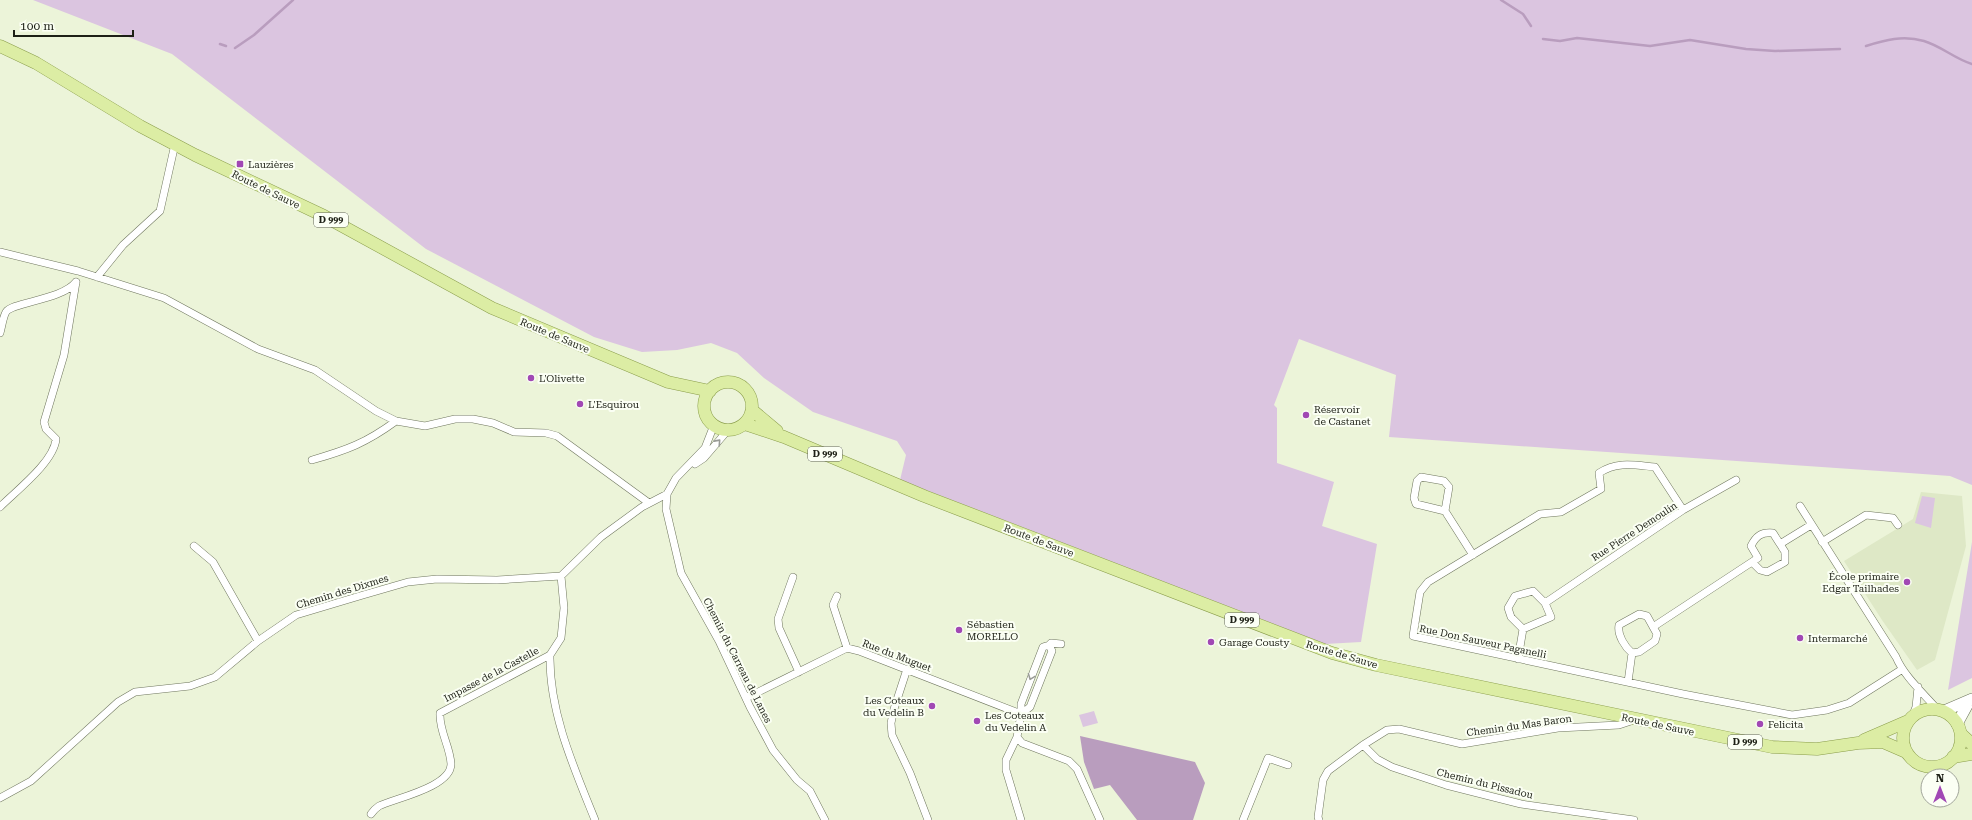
<svg xmlns="http://www.w3.org/2000/svg" width="1972" height="820" font-family="'Roboto Serif',serif">
<style>
.built{fill:#dee8c6}
.green{fill:#dbc5e0}
.water{fill:#b99dbe}
.lines{fill:none;stroke-linecap:round;stroke-linejoin:round}
.stream{stroke:#b99dbe;stroke-width:2.5}
.street-casing{stroke:#6f765e;stroke-width:8}
.secondary-casing{stroke:#6f765e;stroke-width:12}
.primary-casing{stroke:#8a9d4b;stroke-width:13}
.street{stroke:#fff;stroke-width:7}
.secondary{stroke:#fff;stroke-width:11}
.primary{stroke:#dceda4;stroke-width:12}
.oneway{stroke:#999b96}
.poi-dot{fill:#a148b4;stroke:#fbfff4;stroke-width:1.5}
.labels{text-anchor:middle;stroke-width:4;stroke-linejoin:round;paint-order:stroke}
.shield{fill:#fbfff4;stroke:#606359;stroke-width:1}
.shield-label{font-size:9px;font-weight:bold;fill:#1d2016}
.poi-label{font-size:10px;fill:#1d2016;stroke:#fbfff4;text-anchor:start}
.street-label{font-size:10px;fill:#1d2016;stroke:#fbfff4}
</style>
<rect width="100%" height="100%" fill="#ecf4d9"/>
<path class="built" d="M1921,492l41,4 4,50 -31,114 -18,10 -35,-50 -38,-59 69,-42z"/>
<path class="green" d="M33,0h1939v485l-22,-9 -41,-3 -520,-36 7,-62 -97,-36 -25,66 3,3v55l57,19 -12,44 55,18 -16,98 -36,2 -425,-164 6,-25 -9,-14 -84,-29 -49,-34 -27,-25 -26,-10 -34,7 -35,2 -48,-15 -168,-88 -254,-195z
M1922,496l13,2 -4,30 -16,-5z
M1972,542v136l-24,12z
M1094,711l4,12 -15,4 -4,-12z"/>
<path class="water" d="M1080,736l115,26 10,21 -12,37h-56l-27,-35 -16,4 -10,-27z"/>
<g class="lines">
<path class="stream" d="M1501,0l22,14 8,12
M1543,39l17,2 17,-3 73,8 40,-6 56,9 29,2 65,-2
M220,44l6,2
M1866,46c19,-6 37,-11 58,-5 17,5 31,18 48,23
M235,48l19,-13 39,-35"/>
<defs>
<path id="street" d="M0,252l78,19 86,27 94,51 57,21 61,41 20,10 29,5 30,-7h18l20,4 21,9 32,1 11,3 92,67
M97,277l26,-32 37,-34 15,-67
M0,333c2,-7 3,-16 6,-21 6,-10 56,-12 70,-30
M312,460c35,-10 54,-17 84,-39
M695,464l9,-6 24,-28
M667,494l-1,15 15,64 38,68 31,66 23,43 24,30 13,11 15,29
M1800,506l96,151c8,19 27,36 41,52
M0,507c16,-16 54,-45 56,-68l-10,-10 -2,-7 20,-67 12,-73
M1683,510l-28,-43c-21,-2 -38,-6 -56,6l2,16 -40,23 -21,2 -112,68 -8,10 -7,44 270,58 109,21 35,-5 22,-7 52,-33
M1445,511l-29,-7 -2,-6 3,-17 4,-4 23,4 5,6 -4,24 28,44
M1822,542l44,-27 27,3 5,7
M194,546l19,16 45,79
M1752,562l8,8 7,2 18,-10v-10l-5,-8
M793,577l-15,42 1,9 20,44
M837,596l-4,9 14,43
M1639,614l8,2 10,18 -2,7 -16,11 -7,1c-7,-6 -15,-18 -13,-28z
M1653,627l105,-69 -7,-12c5,-10 10,-14 22,-13l7,11 31,-19
M1523,629l28,-12 -6,-14 138,-93 53,-30
M1061,644l-10,-1 -2,2 -6,2 -22,57v10l-4,23 5,6 47,18 8,8 23,51
M550,655c-1,57 24,113 45,165
M1518,659l5,-30 -12,-12 -3,-9 7,-12 18,-5 12,12
M907,669l-13,40 -3,14 1,12 18,38 18,47
M1628,682l4,-29
M746,698l101,-50 12,3 162,63
M1021,714l9,-7 22,-56 -3,-6
M1913,715l3,-8 2,-20
M1017,737l-11,23v10l15,50
M1363,745l14,14 15,8 54,18 75,19 113,16
M0,798l31,-17 87,-79 17,-10 55,-6 25,-9 43,-36 38,-26 67,-20 45,-13 29,-3 60,1 64,-4 40,-39 41,-30 25,-13 9,-16 29,-30 9,-23
M371,814c2,-3 5,-6 8,-8 17,-8 72,-19 72,-42 -1,-18 -12,-33 -11,-51l110,-58 11,-17 3,-30 -3,-32
M1243,820l25,-62 20,7
M1319,820l-1,-3 5,-37 5,-9 35,-26 24,-15 12,-1 63,15 96,-16 61,-3 15,-5"/>
<path id="secondary" d="M1944,711l28,-12
M1957,724l13,-24"/>
<path id="primary" d="M0,46l36,17 104,63 55,29 129,61 168,92 176,74 42,9
M704 406a24 24 0 1 1 48 0a24 24 0 1 1-48 0Z
M752,410l25,21
M745,424l39,13 140,59 408,157 44,12 396,82 45,2 41,-6 25,-1 23,10
M1903 738a29 29 0 1 1 58 0a29 29 0 1 1-58 0Z
M1961,734l11,10
M1864,740l44,-19
M1953,757l19,-3"/>
</defs>
<use href="#street" class="street-casing"/>
<use href="#secondary" class="secondary-casing"/>
<use href="#primary" class="primary-casing"/>
<use href="#street" class="street"/>
<use href="#secondary" class="secondary"/>
<use href="#primary" class="primary"/>
</g>
<defs><path id="oneway-chevron" d="M-2-3.5L2.5 0L-2 3.5" fill="none" stroke-width="1.6" stroke-linecap="round" stroke-linejoin="round"/></defs>
<g class="oneway">
<use href="#oneway-chevron" transform="translate(718 442) rotate(-48)"/>
<use href="#oneway-chevron" transform="translate(1031 677) rotate(111)"/>
</g>
<g class="poi-dot">
<rect x="236" y="160" width="8" height="8" rx="2"/>
<circle cx="531" cy="378" r="4"/>
<circle cx="580" cy="404" r="4"/>
<circle cx="1306" cy="415" r="4"/>
<circle cx="1907" cy="582" r="4"/>
<circle cx="959" cy="630" r="4"/>
<circle cx="1800" cy="638" r="4"/>
<circle cx="1211" cy="642" r="4"/>
<circle cx="932" cy="706" r="4"/>
<circle cx="977" cy="721" r="4"/>
<circle cx="1760" cy="724" r="4"/>
</g>
<g class="labels">
<g class="shield">
<rect x="314" y="213" width="34" height="14" rx="3"/>
<rect x="808" y="447" width="34" height="14" rx="3"/>
<rect x="1225" y="613" width="34" height="14" rx="3"/>
<rect x="1728" y="735" width="34" height="14" rx="3"/>
</g>
<g class="shield-label">
<text x="331" y="223">D 999</text>
<text x="825" y="457">D 999</text>
<text x="1242" y="623">D 999</text>
<text x="1745" y="745">D 999</text>
</g>
<g class="poi-label">
<text x="248" y="168">Lauzières</text>
<text x="539" y="382">L'Olivette</text>
<text x="588" y="408">L'Esquirou</text>
<text x="1314" y="413">Réservoir<tspan x="1314" dy="12">de Castanet</tspan></text>
<text x="1899" y="580" text-anchor="end">École primaire<tspan x="1899" dy="12">Edgar Tailhades</tspan></text>
<text x="967" y="628">Sébastien<tspan x="967" dy="12">MORELLO</tspan></text>
<text x="1808" y="642">Intermarché</text>
<text x="1219" y="646">Garage Cousty</text>
<text x="924" y="704" text-anchor="end">Les Coteaux<tspan x="924" dy="12">du Vedelin B</tspan></text>
<text x="985" y="719">Les Coteaux<tspan x="985" dy="12">du Vedelin A</tspan></text>
<text x="1768" y="728">Felicita</text>
</g>
<g class="street-label">
<text transform="translate(266 189) rotate(26)" y="4">Route de Sauve</text>
<text transform="translate(555 335) rotate(23)" y="4">Route de Sauve</text>
<text transform="translate(1634 531) rotate(-33)" y="4">Rue Pierre Demoulin</text>
<text transform="translate(1039 540) rotate(21)" y="4">Route de Sauve</text>
<text transform="translate(342 591) rotate(-17)" y="4">Chemin des Dixmes</text>
<text transform="translate(1483 641) rotate(12)" y="4">Rue Don Sauveur Paganelli</text>
<text transform="translate(1342 654) rotate(17)" y="4">Route de Sauve</text>
<text transform="translate(897 655) rotate(21)" y="4">Rue du Muguet</text>
<text transform="translate(738 660) rotate(63)" y="4">Chemin du Carreau de Lanes</text>
<text transform="translate(491 674) rotate(-28)" y="4">Impasse de la Castelle</text>
<text transform="translate(1658 724) rotate(12)" y="4">Route de Sauve</text>
<text transform="translate(1519 725) rotate(-8)" y="4">Chemin du Mas Baron</text>
<text transform="translate(1485 783) rotate(14)" y="4">Chemin du Pissadou</text>
</g>
</g>
<g transform="translate(1940 788)"><circle r="19" fill="#fbfff4" stroke="#a2a69b"/>
<path d="M0-3L7 15L0 10L-7 15Z" fill="#a148b4"/>
<text y="-6" font-size="11" font-weight="bold" text-anchor="middle" fill="#1d2016">N</text>
</g>
<path d="M14 30v6h119v-6" fill="none" stroke="#1d2016" stroke-width="2"/>
<text x="20" y="30" font-size="12" fill="#1d2016" stroke="#fbfff4" stroke-width="3" paint-order="stroke">100 m</text>
</svg>
